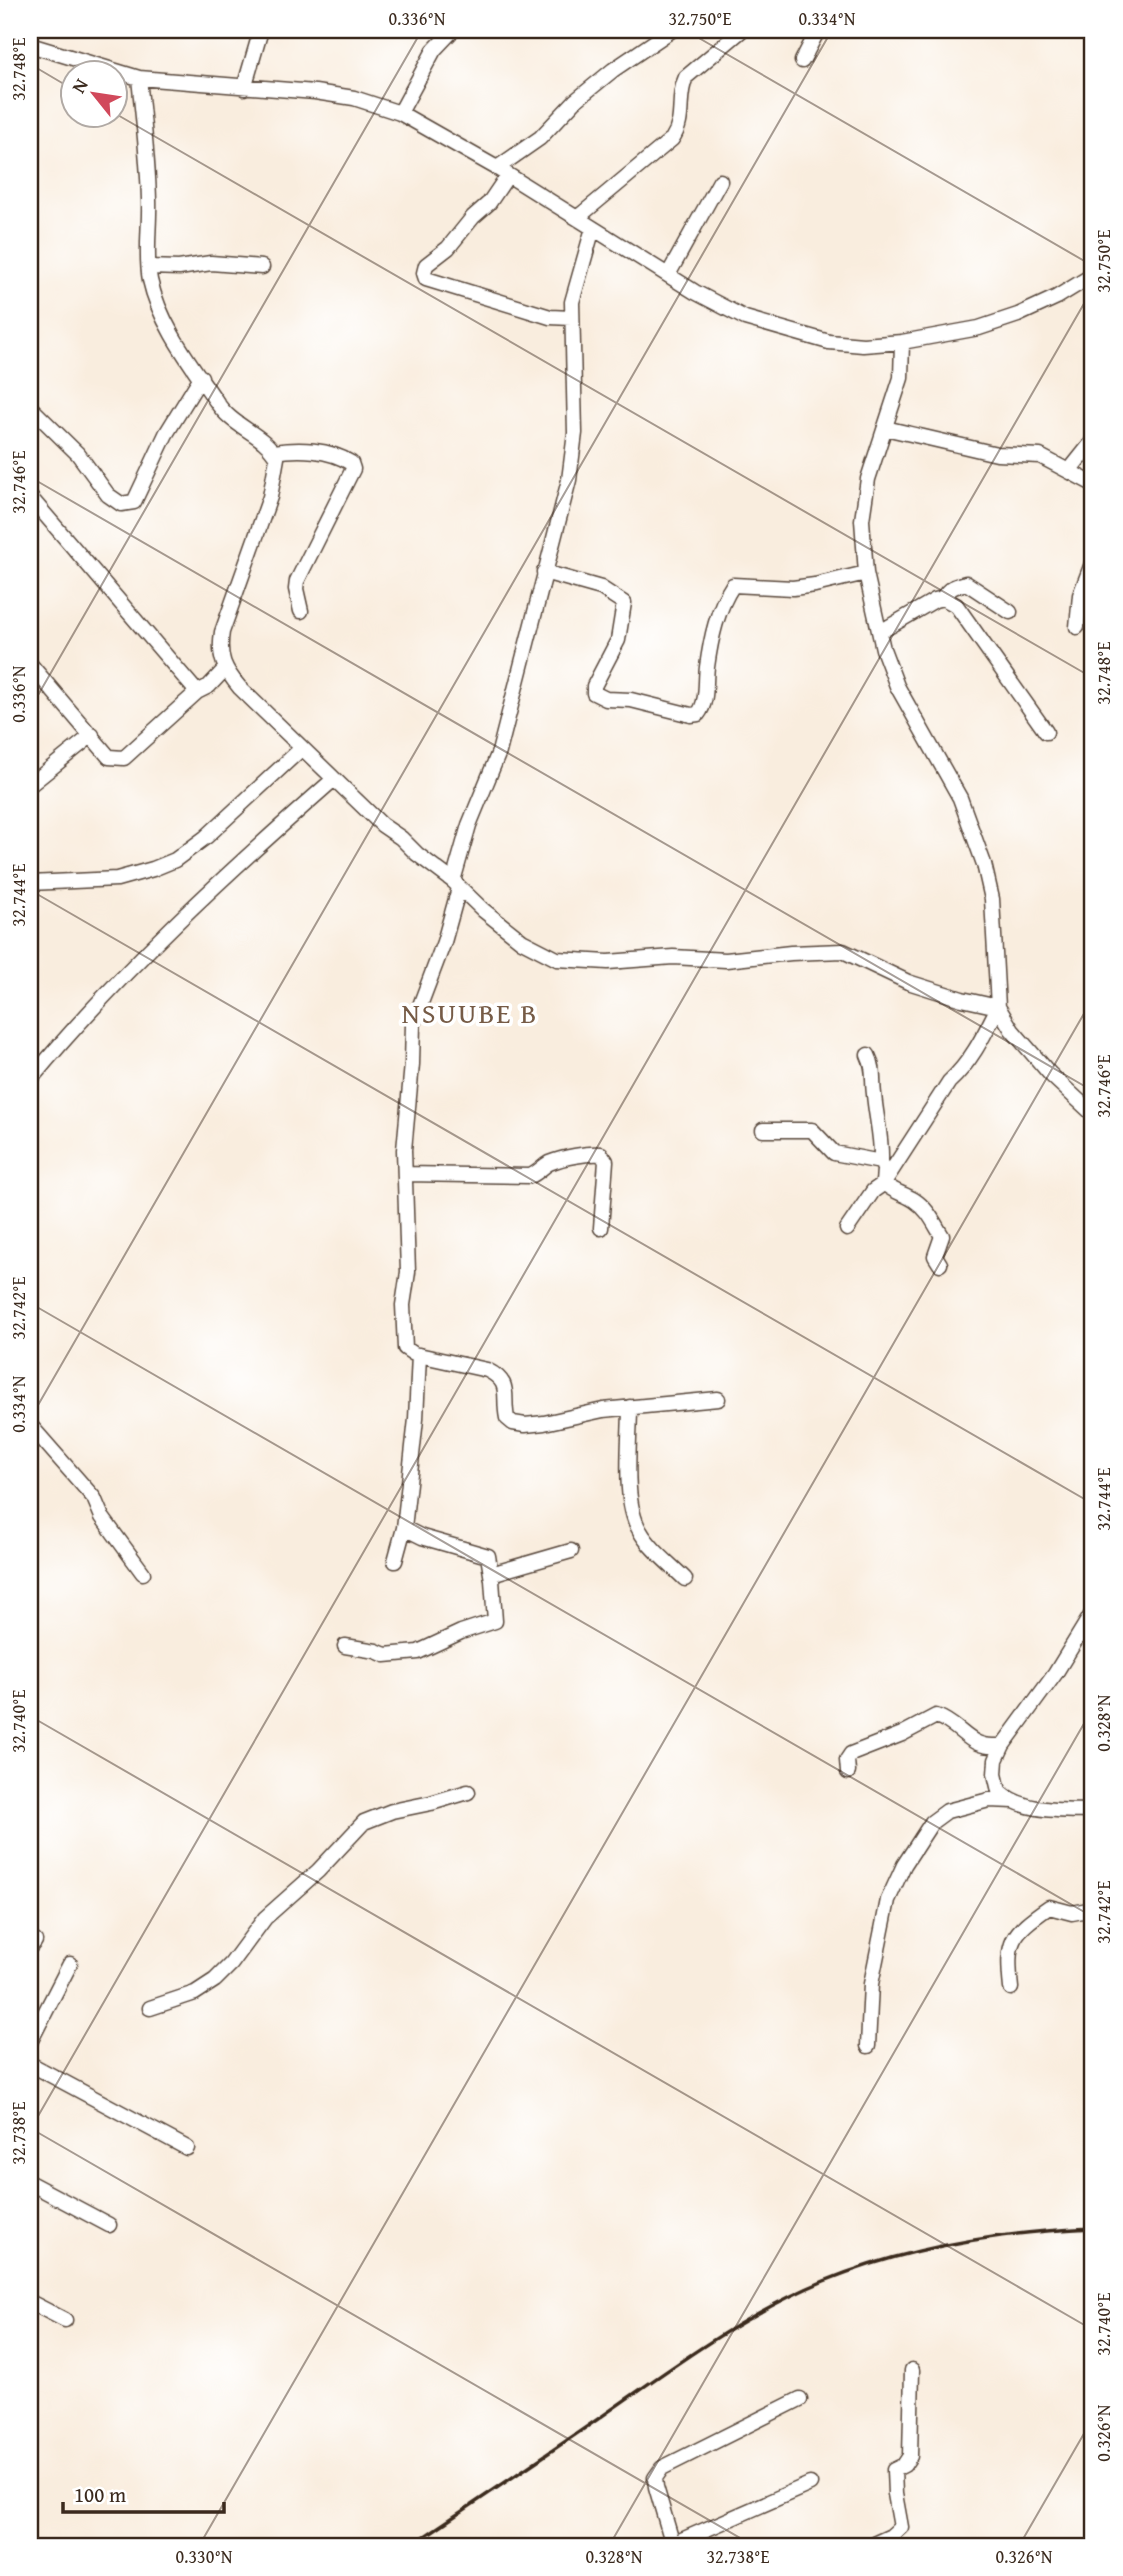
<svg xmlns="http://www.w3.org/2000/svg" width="1123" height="2576" font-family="'Gentium Book Plus',serif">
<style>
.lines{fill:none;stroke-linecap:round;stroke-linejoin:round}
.minor-casing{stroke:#58473b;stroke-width:17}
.minor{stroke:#fff;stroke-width:14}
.rail{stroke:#3b2a1e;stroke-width:3.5}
.ticks{fill:none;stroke:#3b2a1e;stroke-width:2;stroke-opacity:0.45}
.labels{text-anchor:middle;stroke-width:7;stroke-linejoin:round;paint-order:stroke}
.quarter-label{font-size:28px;letter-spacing:2px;fill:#765b46;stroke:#fff}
.neatline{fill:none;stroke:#3b2a1e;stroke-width:2.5}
.ticks-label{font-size:18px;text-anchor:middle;fill:#3b2a1e}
</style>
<rect width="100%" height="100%" fill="#fff"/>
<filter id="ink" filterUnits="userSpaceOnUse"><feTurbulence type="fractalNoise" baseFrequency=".0143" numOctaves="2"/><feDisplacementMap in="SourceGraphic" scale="14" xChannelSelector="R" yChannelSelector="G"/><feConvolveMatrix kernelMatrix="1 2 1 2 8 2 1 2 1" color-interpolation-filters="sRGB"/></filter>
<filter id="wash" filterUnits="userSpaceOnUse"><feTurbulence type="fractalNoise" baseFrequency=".00686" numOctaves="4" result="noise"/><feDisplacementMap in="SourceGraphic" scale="28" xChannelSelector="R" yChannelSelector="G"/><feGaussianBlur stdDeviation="1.57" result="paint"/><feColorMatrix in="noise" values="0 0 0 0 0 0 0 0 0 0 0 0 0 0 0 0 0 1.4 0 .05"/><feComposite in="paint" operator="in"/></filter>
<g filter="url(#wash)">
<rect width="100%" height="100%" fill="#f9edde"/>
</g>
<g filter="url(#ink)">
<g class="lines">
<defs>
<path id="minor" d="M30,45l109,33 176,14 39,6 46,15 97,55 198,124 50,26 84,24 34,3 39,-3 77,-14 39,-13 39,-18 36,-22
M802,61l16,-31
M139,78c4,40 9,81 10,122 1,26 -4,55 1,80 10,45 41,84 66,121 16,27 48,32 61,57l-7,39 -48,135c-4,25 2,37 18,56l142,137 19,13 16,16 36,27 30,29 39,31 35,18 51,3 65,-5 53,3 65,-7 52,-2 65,31 54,17 36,8c-14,28 -26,54 -49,75l-66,102 -10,7 -26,38
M244,88l17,-58
M400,113l34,-63 19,-20
M497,168l43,-30 35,-37 38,-31 59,-40
M508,175l-19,28 -16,14 -25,31 -22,17 -2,8 2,6 124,38 21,1
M577,218l95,-79c14,-20 4,-41 14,-62l56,-47
M149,267l30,1 32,-5 51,4
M668,275l52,-94
M902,342l-1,36 -33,101 -6,41 4,53 17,76 14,37 63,112 24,66 8,35 6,108 14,23 38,44 43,40
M30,407l48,47 30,41 13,9 13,-2 32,-68 35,-57
M885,428l112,26 43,2 53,28
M274,452c25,-4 55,-3 77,11l2,6 -56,112 -1,8 5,22
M1069,471l24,-30
M30,497l167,195 12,-6 16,-17
M544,572l57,16 23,15 -6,37 -24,46v7l12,6 25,1 60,15 7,-1c10,-12 7,-32 9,-47 4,-29 10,-58 26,-82l60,3 22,-3 51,-12
M943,598c5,-10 12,-12 23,-15l44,29
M1077,627l3,-32 13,-34
M880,632l55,-32 8,-2 13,7 90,127
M30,664l79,93 15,1 73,-66
M30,785l62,-50
M453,881l16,-56 30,-73 70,-272 6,-47 -3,-131 21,-74
M30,883l87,-4 36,-10 22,-9 31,-23 96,-89
M459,888l-15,54 -31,82 -1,40 -8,86 4,122 -5,33 2,43 9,6 73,16c26,13 15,25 20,48l6,5 12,2 19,-2 59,-13 115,-11
M868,1055c7,14 4,25 6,39 2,25 8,42 7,68
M30,1080c91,-110 197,-207 304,-301
M763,1130h49l22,23 47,9 3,7 -1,14
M405,1174l125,2c8,-3 12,-9 19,-13 15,-6 37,-10 52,-9l5,7 -5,67
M884,1183c9,9 19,10 30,17 14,9 20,23 28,36l-7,20 5,8
M630,1407c0,35 -8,94 10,124 10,18 30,33 45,48
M30,1425l64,73 8,19 41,56
M404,1528l12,-109 3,-64
M491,1574l80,-23
M1093,1612l-38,62 -52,71 -7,15 -1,14 4,17c24,22 63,19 94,20
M345,1646l31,5 9,4 33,-3 43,-20 34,-11 -3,-41 -4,-24 -66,-19 -18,-9 -9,33
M848,1772l-1,-12 4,-6 51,-20 34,-18c27,9 33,36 67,29
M30,1947l5,-6
M1011,1988c-5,-47 -1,-54 38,-81l23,6 21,-4
M150,2008l45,-15 20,-13 16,-16 34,-46 53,-47 46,-49 28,-11 39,-8 37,-11
M30,2042l40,-78
M868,2046l3,-62 17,-84 16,-35 28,-43 15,-11 42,-11 25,1
M30,2064l157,84
M30,2183l79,42
M30,2302l35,18
M673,2545l-17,-58 -1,-9 7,-10 138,-69
M668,2546l142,-62
M869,2546l22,-10 10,-9 -6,-33 -1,-24 10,-5 6,-9 2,-86"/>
</defs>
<use href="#minor" class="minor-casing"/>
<use href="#minor" class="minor"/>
<path class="rail" d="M410,2546c63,-42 126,-84 188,-127 73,-51 144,-104 226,-138 86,-35 177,-49 269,-53"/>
</g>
</g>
<path class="ticks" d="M685,30l408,236M30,64l44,26M116,114l977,564M30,477l1063,614M30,709l392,-679M30,890l1063,614M30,1303l1063,614M30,1419l802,-1389M30,1716l1063,614M30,2128l724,418M30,2130l1063,-1842M30,2541l9,5M199,2546l894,-1548M609,2546l484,-838M1019,2546l74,-128"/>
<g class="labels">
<g class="quarter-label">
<text x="470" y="1023">NSUUBE B</text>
</g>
</g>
<rect width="1123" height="2576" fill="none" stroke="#fff" stroke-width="77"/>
<g transform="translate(94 94) rotate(300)"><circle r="33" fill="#ffffff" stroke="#b1aaa5" stroke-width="2"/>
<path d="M0-5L12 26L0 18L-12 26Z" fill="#d1495b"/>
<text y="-10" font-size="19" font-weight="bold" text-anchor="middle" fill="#3b2a1e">N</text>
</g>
<path d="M63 2502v10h161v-10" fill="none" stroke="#3b2a1e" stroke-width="3.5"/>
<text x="74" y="2502" font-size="21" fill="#3b2a1e" stroke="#ffffff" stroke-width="5" paint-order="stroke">100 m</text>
<rect x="38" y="38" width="1046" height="2500" class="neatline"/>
<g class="ticks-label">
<text x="417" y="25">0.336°N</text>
<text x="700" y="25">32.750°E</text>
<text x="827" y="25">0.334°N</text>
<text transform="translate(19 69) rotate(-90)" y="6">32.748°E</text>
<text transform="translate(1104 261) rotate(-90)" y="6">32.750°E</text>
<text transform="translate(19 482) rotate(-90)" y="6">32.746°E</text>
<text transform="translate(1104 673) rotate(-90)" y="6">32.748°E</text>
<text transform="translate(19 694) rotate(-90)" y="6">0.336°N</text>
<text transform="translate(19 895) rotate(-90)" y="6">32.744°E</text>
<text transform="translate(1104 1086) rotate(-90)" y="6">32.746°E</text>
<text transform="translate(19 1308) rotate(-90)" y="6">32.742°E</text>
<text transform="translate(19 1404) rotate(-90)" y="6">0.334°N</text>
<text transform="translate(1104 1499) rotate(-90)" y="6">32.744°E</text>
<text transform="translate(19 1721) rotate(-90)" y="6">32.740°E</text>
<text transform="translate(1104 1723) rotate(-90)" y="6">0.328°N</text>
<text transform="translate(1104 1912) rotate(-90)" y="6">32.742°E</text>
<text transform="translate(19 2133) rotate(-90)" y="6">32.738°E</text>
<text transform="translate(1104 2324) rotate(-90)" y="6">32.740°E</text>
<text transform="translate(1104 2433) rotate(-90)" y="6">0.326°N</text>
<text x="204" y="2563">0.330°N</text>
<text x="614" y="2563">0.328°N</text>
<text x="738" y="2563">32.738°E</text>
<text x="1024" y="2563">0.326°N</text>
</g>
</svg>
